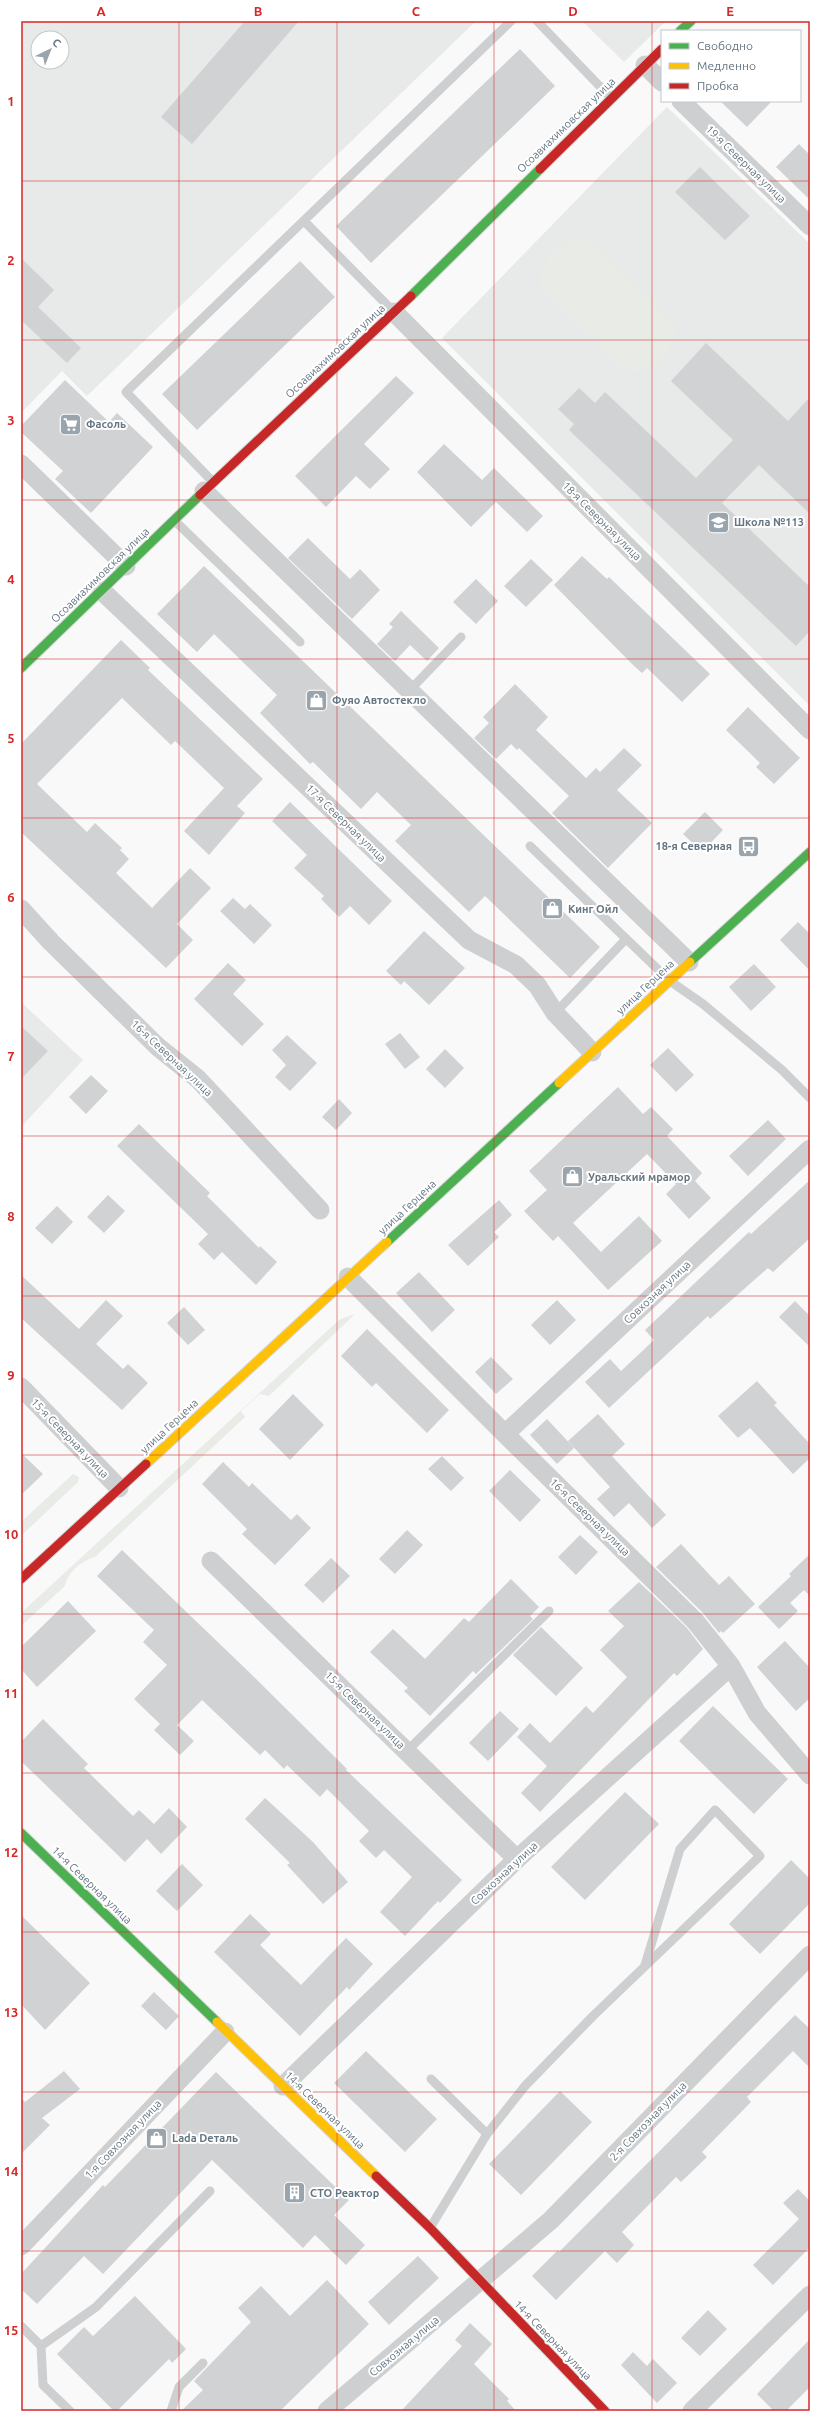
<svg xmlns="http://www.w3.org/2000/svg" width="831" height="2432" font-family="Ubuntu,sans-serif">
<style>
.built{fill:#e8e9e9;fill-rule:evenodd}
.green{fill:#e8ebe6}
.building{fill:#d0d2d3}
.lines{fill:none;stroke-linecap:round;stroke-linejoin:round}
.fast-casing{stroke:#d5d6d7;stroke-width:11}
.slow-casing{stroke:#d5d6d7;stroke-width:11}
.jam-casing{stroke:#d5d6d7;stroke-width:11}
.lane{stroke:#cecfd0;stroke-width:9}
.street{stroke:#cecfd0;stroke-width:19}
.fast{stroke:#4caf50;stroke-width:9}
.slow{stroke:#ffc107;stroke-width:9}
.jam{stroke:#c62828;stroke-width:9}
.grid{fill:none;stroke:#d62828;stroke-width:1;stroke-opacity:0.55}
.labels{text-anchor:middle;stroke-width:4;stroke-linejoin:round;paint-order:stroke}
.street-label{font-size:11px;fill:#657683;stroke:#fff}
.poi-label{font-size:11px;font-weight:bold;fill:#657683;stroke:#fff;text-anchor:start}
.neatline{fill:none;stroke:#d62828;stroke-width:1.5}
.grid-label{font-size:13px;text-anchor:middle;font-weight:bold;fill:#d62828}
</style>
<rect width="100%" height="100%" fill="#f9f9f9"/>
<path class="built" d="M21,21h455l-389,375 -25,-25 -41,42zM38,38h24v24h-24z
M582,21h84l-42,41z
M667,107l143,137v462l-368,-368z
M21,1002l62,58 -62,67z"/>
<path class="green" d="M574,239l13,1 5,4 82,78 2,13 -2,6c-11,18 -30,40 -51,26l-82,-79c-6,-19 15,-43 33,-49z
M355,1314l-86,82 -9,-2 -19,17 4,6 -150,140c-13,3 -28,16 -30,29l-44,40v-13l318,-293z
M73,1474l6,3 -1,5 -57,54v-14z"/>
<path class="building" d="M245,21h54l-107,123 -31,-27z
M520,49l35,37 -184,177 -35,-37z
M720,101h52l-25,26z
M799,144l11,11v45l-34,-33z
M700,167l50,49 -25,24 -50,-48z
M21,258l33,32 -16,17 43,41 -14,15 -44,-41 -2,3z
M300,261l35,36 -138,133 -35,-36z
M706,343l82,78 22,-24v117l-51,-49 -37,38 88,84v44l-14,15 -227,-216 5,-6 -16,-15 21,-21 16,15 10,-11 91,86 37,-38 -62,-59z
M396,376l18,17 -50,51 26,25 -20,20 -14,-13 -30,31 -31,-31z
M65,380l44,42 8,-9 36,34 -62,66 -36,-34 8,-8 -42,-39v-6z
M444,444l38,36 12,-12 49,48 -16,16 -31,-30 -25,25 -54,-55z
M308,538l42,41 10,-10 20,21 -28,29 -64,-61z
M582,556l25,23 2,-2 101,97 -28,28 -35,-34 -5,5 -8,-7 -80,-81z
M531,559l22,21 -27,27 -22,-21z
M204,566l396,381 -30,31 -85,-82 -16,16 -74,-71 16,-16 -34,-33 -16,17 -48,-47 -3,2 -50,-51 17,-18 -63,-61 -17,18 -40,-38z
M476,579l22,22 -22,23 -23,-22z
M401,611l38,37 -12,13 -17,-16 -15,16 -18,-17 16,-17 -4,-3z
M121,640l29,28 -2,2 115,109 -26,27 8,7 -36,42 -25,-24 40,-43 -49,-47 -4,4 -49,-47 -85,86 50,48 8,-9 27,25 -2,2 9,9 -13,14 36,35 38,-40 21,20 -34,36 16,16 -27,28 -145,-136v-88z
M515,684l33,33 -12,13 50,48 10,-10 4,4 24,-24 18,17 -25,25 35,33 -44,45 -56,-55 17,-17 -50,-48 -2,2 -6,-6 -15,15 -22,-21 15,-15 -6,-6z
M748,707l52,51 -26,26 -18,-17 4,-4 -34,-33z
M290,802l102,99 -23,24 -19,-19 -11,11 -18,-18 3,-3 -30,-28 13,-13 -35,-34z
M705,812l18,18 -21,22 -19,-18z
M233,898l12,11 5,-5 22,21 -18,19 -34,-33z
M798,922l12,12v37l-30,-31z
M424,931l41,37 -36,37 -25,-24 -3,4 -15,-14z
M228,963l18,17 -13,14 31,30 -22,22 -48,-47z
M754,964l22,23 -25,24 -22,-24z
M21,1026l27,25 -27,28z
M400,1033l20,24 -15,12 -20,-25z
M287,1035l30,28 -27,28 -15,-14 11,-12 -14,-15z
M668,1048l26,27 -18,17 -26,-27z
M445,1049l19,19 -19,20 -19,-19z
M91,1075l17,16 -22,23 -17,-17z
M618,1087l25,27 8,-7 22,22 -6,7 35,37 -7,8 16,17 -22,21 -23,-25 10,-10 -29,-30 -74,69 28,29 38,-36 23,25 -54,49 -50,-54 -5,5 -29,-30 23,-21 -18,-19z
M339,1099l13,14 -16,17 -14,-13z
M768,1120l18,19 -38,37 -19,-20z
M139,1124l71,69 -3,3 52,52 1,-2 17,16 -21,23 -34,-33 -8,8 -16,-16 10,-10 -91,-88z
M810,1180v58l-37,34 -5,-4 -58,51 -2,-3 -99,92 -24,-26 25,-23 11,12 33,-31 -9,-10 104,-98 2,2z
M108,1195l17,16 -21,22 -17,-16z
M499,1200l13,15 -18,17 5,5 -31,29 -20,-21z
M57,1206l16,16 -21,22 -17,-16z
M419,1272l36,38 -23,22 -36,-39z
M21,1275l58,54 27,-29 17,16 -27,28 27,25 5,-5 20,19 -26,27 -101,-92z
M557,1300l19,20 -26,25 -19,-20z
M795,1301l15,15v31l-31,-30z
M184,1307l21,23 -17,15 -21,-22z
M367,1329l82,81 -22,23 -51,-50 -4,4 -31,-31z
M491,1357l22,22 -17,15 -21,-22z
M757,1381l20,22 -3,2 36,39v14l-17,16 -43,-46 -12,10 -20,-22z
M293,1394l31,31 -34,35 -31,-31z
M598,1414l27,30 -13,12 54,59 -14,13 -23,-25 -15,14 -17,-18 13,-12 -42,-46z
M547,1419l27,29 -17,16 -27,-29z
M21,1453l22,21 -22,21z
M442,1456l22,22 -13,13 -23,-22z
M223,1462l26,25 3,-4 39,37 6,-6 14,14 -36,37 -33,-31 5,-5 -45,-45z
M510,1470l31,30 -21,22 -31,-31z
M407,1530l16,15 -28,29 -16,-15z
M580,1535l18,17 -22,23 -18,-18z
M681,1544l38,41 10,-9 26,28 -32,29 -2,-2 -2,2 -16,-20 -47,-46z
M122,1550l128,123 97,96 -1,1 116,110 -22,23 -2,-2 -33,35 -25,-24 32,-35 -28,-27 -8,8 -17,-17 10,-10 -42,-42 -7,8 -33,-32 -3,4 -19,-19 -5,5 -58,-55 -25,25 17,16 -14,14 -26,-25 6,-6 -26,-25 33,-34 -24,-23 11,-12 -57,-54z
M810,1554v42l-6,-6 -14,13 8,8 -19,18 -21,-22 33,-31 -2,-2z
M331,1558l19,18 -27,27 -19,-18z
M511,1579l28,28 -9,9 3,3 -57,55 -3,-3 -43,45 -26,-25 4,-3 -38,-36 23,-23 32,30 39,-41 5,4z
M639,1582l48,46 16,21 -26,27 -3,-3 -134,139 -19,-19 26,-27 -30,-29 13,-14 20,20 36,-37 7,7 34,-36 -27,-27 24,-24 -16,-15z
M68,1601l28,30 -59,56 -16,-18v-22z
M541,1627l42,41 -27,28 -43,-41z
M785,1641l25,27v30l-14,13 -39,-44z
M713,1706l75,73 -34,35 -75,-73z
M500,1711l19,18 -31,32 -19,-18z
M43,1719l45,45 -4,4 49,48 6,-6 15,14 15,-16 18,19 -26,27 -14,-15 -22,23 -104,-101v-19z
M625,1792l34,32 -74,76 -34,-33z
M265,1798l48,44 35,40 -25,22 -36,-39 3,-2 -45,-44z
M791,1860l19,19v24l-50,51 -31,-30z
M182,1864l21,21 -26,26 -21,-20z
M250,1914l21,20 -11,11 41,40 45,-47 27,26 -24,26 -2,-3 -47,49 -86,-84z
M21,1915l69,68 -45,47 -24,-26z
M154,1992l25,24 -13,14 -25,-24z
M795,2015l15,14v39l-17,-17 -46,46 4,5 -49,50 5,5 -26,25 -5,-5 -54,55 12,13 -17,18 -12,-12 -49,49 -24,-24 26,-26 1,2z
M366,2051l71,68 -32,33 -71,-69z
M64,2071l16,18 -38,29 8,7 -29,29v-56l4,4z
M216,2072l133,128 -15,15 31,30 -19,20 -31,-30 -12,13 -91,-88 -109,114 -19,-18 -47,48 -16,-15v-15l82,-89 2,2z
M560,2091l32,31 -71,73 -32,-31z
M798,2189l12,12v46l-37,38 -20,-20 46,-46 -16,-16z
M418,2256l21,22 -50,47 -21,-23z
M327,2280l42,44 -89,87h-99l22,-21 -9,-9 57,-59 -13,-14 23,-22 29,30z
M135,2296l51,53 -14,14 -3,-4 -52,52h-3l-57,-57 27,-27 9,9z
M708,2310l19,19 -27,27 -19,-18z
M470,2323l22,21 -18,20 35,35 -2,2 9,10h-115l61,-65 -7,-6z
M810,2339v48l-24,24h-12l-17,-17z
M633,2352l14,14 6,-7 24,24 -20,20 -36,-38z"/>
<g class="lines">
<defs>
<path id="fast" d="M680,31l11,-10
M411,296l129,-127
M21,668l179,-173
M690,962l120,-110
M387,1242l172,-159
M21,1833l196,189"/>
<path id="slow" d="M559,1083l131,-121
M146,1464l241,-222
M217,2022l159,154"/>
<path id="jam" d="M540,169l122,-120
M200,495l211,-199
M21,1579l125,-115
M376,2176l54,52 175,183"/>
</defs>
<use href="#fast" class="fast-casing"/>
<use href="#slow" class="slow-casing"/>
<use href="#jam" class="jam-casing"/>
<path class="lane" d="M537,21l74,77
M304,221l90,91
M213,482l-87,-90 385,-371
M174,520l126,122
M409,691l52,-54
M530,846l140,135 33,23 79,66 28,28
M555,1013l71,-74
M407,1751l142,-140
M431,2079l56,55
M430,2228l57,-94 38,-48 68,-70 167,-160 -45,-46 -35,39 -35,116
M21,2326l20,20 55,-39 114,-116
M41,2346l2,39 27,26
M171,2411l8,-24 24,-24"/>
<path class="street" d="M645,65l17,17
M681,101l129,125
M394,312l416,418
M21,464l105,102
M204,491l485,471
M101,590l368,350 47,25 21,20 18,28 37,39
M21,909l30,33 107,105 40,32 122,131
M348,1277l157,157 190,187 36,45 26,47 53,62
M21,1387l98,101
M505,1434l305,-285
M211,1561l306,298
M283,2086l234,-227 214,-193
M21,2246l204,-214
M327,2411l224,-191 259,-265
M692,2411l118,-116"/>
<use href="#fast" class="fast"/>
<use href="#slow" class="slow"/>
<use href="#jam" class="jam"/>
</g>
<path class="grid" d="M179,21v2390M337,21v2390M494,21v2390M652,21v2390M21,181h789M21,340h789M21,500h789M21,659h789M21,818h789M21,977h789M21,1136h789M21,1296h789M21,1455h789M21,1614h789M21,1773h789M21,1932h789M21,2092h789M21,2251h789"/>
<defs>
<symbol id="supermarket-square" viewBox="-11 -11 22 22"><rect x="-9" y="-9" width="18" height="18" rx="4" fill="#99a4ac" stroke="#fff"/><path d="M-6-5.5h2.5l.6 2H6L4.5 2H-2.5L-4.4-4H-6ZM-1.5 3.2a1.3 1.3 0 1 0 .1 0ZM3 3.2a1.3 1.3 0 1 0 .1 0Z" fill="#fff"/></symbol>
<symbol id="school-square" viewBox="-11 -11 22 22"><rect x="-9" y="-9" width="18" height="18" rx="4" fill="#99a4ac" stroke="#fff"/><path d="M0-5L7-2L0 1L-7-2ZM-4 1L0 2.5L4 1V4Q0 6-4 4Z" fill="#fff"/></symbol>
<symbol id="shop-square" viewBox="-11 -11 22 22"><rect x="-9" y="-9" width="18" height="18" rx="4" fill="#99a4ac" stroke="#fff"/><path d="M-5-2.5h2.3a2.7 3.5 0 0 1 5.4 0H5L5.5 6h-11ZM-1.5-2.5h3a1.5 2.3 0 0 0-3 0Z" fill="#fff"/></symbol>
<symbol id="bus-square" viewBox="-11 -11 22 22"><rect x="-9" y="-9" width="18" height="18" rx="4" fill="#99a4ac" stroke="#fff"/><path d="M-5-6H5V4H4V6H2V4H-2V6H-4V4H-5ZM-3.5-4V0h7V-4ZM-3.5 1.2v1.5H-2V1.2ZM2 1.2v1.5H3.5V1.2Z" fill="#fff"/></symbol>
<symbol id="building-square" viewBox="-11 -11 22 22"><rect x="-9" y="-9" width="18" height="18" rx="4" fill="#99a4ac" stroke="#fff"/><path d="M-4-6H4V6H1V3H-1V6H-4ZM-2.5-4.3h1.7v1.8h-1.7ZM.8-4.3h1.7v1.8H.8ZM-2.5-1h1.7V.8h-1.7ZM.8-1h1.7V.8H.8Z" fill="#fff"/></symbol>
</defs>
<g fill-rule="evenodd">
<use href="#supermarket-square" x="58" y="412" width="25" height="25"/>
<use href="#school-square" x="706" y="510" width="25" height="25"/>
<use href="#shop-square" x="304" y="688" width="25" height="25"/>
<use href="#bus-square" x="736" y="834" width="25" height="25"/>
<use href="#shop-square" x="540" y="896" width="25" height="25"/>
<use href="#shop-square" x="560" y="1164" width="25" height="25"/>
<use href="#shop-square" x="144" y="2126" width="25" height="25"/>
<use href="#building-square" x="282" y="2180" width="25" height="25"/>
</g>
<g class="labels">
<g class="street-label">
<text transform="translate(566 125) rotate(-44)" y="4">Осоавиахимовская улица</text>
<text transform="translate(746 164) rotate(44)" y="4">19-я Северная улица</text>
<text transform="translate(335 351) rotate(-43)" y="4">Осоавиахимовская улица</text>
<text transform="translate(602 521) rotate(45)" y="4">18-я Северная улица</text>
<text transform="translate(100 575) rotate(-44)" y="4">Осоавиахимовская улица</text>
<text transform="translate(346 823) rotate(44)" y="4">17-я Северная улица</text>
<text transform="translate(645 987) rotate(-43)" y="4">улица Герцена</text>
<text transform="translate(172 1058) rotate(43)" y="4">16-я Северная улица</text>
<text transform="translate(407 1207) rotate(-43)" y="4">улица Герцена</text>
<text transform="translate(657 1292) rotate(-43)" y="4">Совхозная улица</text>
<text transform="translate(169 1426) rotate(-43)" y="4">улица Герцена</text>
<text transform="translate(70 1438) rotate(46)" y="4">15-я Северная улица</text>
<text transform="translate(590 1517) rotate(44)" y="4">16-я Северная улица</text>
<text transform="translate(365 1710) rotate(44)" y="4">15-я Северная улица</text>
<text transform="translate(504 1873) rotate(-43)" y="4">Совхозная улица</text>
<text transform="translate(92 1885) rotate(44)" y="4">14-я Северная улица</text>
<text transform="translate(325 2110) rotate(44)" y="4">14-я Северная улица</text>
<text transform="translate(648 2121) rotate(-46)" y="4">2-я Совхозная улица</text>
<text transform="translate(123 2139) rotate(-46)" y="4">1-я Совхозная улица</text>
<text transform="translate(553 2340) rotate(46)" y="4">14-я Северная улица</text>
<text transform="translate(404 2346) rotate(-40)" y="4">Совхозная улица</text>
</g>
<g class="poi-label">
<text x="86" y="428">Фасоль</text>
<text x="734" y="526">Школа №113</text>
<text x="332" y="704">Фуяо Автостекло</text>
<text x="732" y="850" text-anchor="end">18-я Северная</text>
<text x="568" y="913">Кинг Ойл</text>
<text x="588" y="1181">Уральский мрамор</text>
<text x="172" y="2142">Lada Dеталь</text>
<text x="310" y="2197">СТО Реактор</text>
</g>
</g>
<rect width="831" height="2432" fill="none" stroke="#ffffff" stroke-width="44"/>
<rect x="661" y="30" width="140" height="72" fill="#ffffff" stroke="#c1c8cd"/>
<rect x="669" y="43" width="20" height="6" fill="#4caf50" stroke="#c1c8cd"/>
<text x="697" y="50" font-size="12" fill="#657683">Свободно</text>
<rect x="669" y="63" width="20" height="6" fill="#ffc107" stroke="#c1c8cd"/>
<text x="697" y="70" font-size="12" fill="#657683">Медленно</text>
<rect x="669" y="83" width="20" height="6" fill="#c62828" stroke="#c1c8cd"/>
<text x="697" y="90" font-size="12" fill="#657683">Пробка</text>
<g transform="translate(50 50) rotate(43)"><circle r="19" fill="#ffffff" stroke="#c1c8cd"/>
<path d="M0-3L7 15L0 10L-7 15Z" fill="#99a4ac"/>
<text y="-6" font-size="11" font-weight="bold" text-anchor="middle" fill="#657683">С</text>
</g>
<rect x="22" y="22" width="787" height="2388" class="neatline"/>
<g class="grid-label">
<text x="101" y="16">A</text>
<text x="258" y="16">B</text>
<text x="416" y="16">C</text>
<text x="573" y="16">D</text>
<text x="730" y="16">E</text>
<text x="11" y="106">1</text>
<text x="11" y="265">2</text>
<text x="11" y="425">3</text>
<text x="11" y="584">4</text>
<text x="11" y="743">5</text>
<text x="11" y="902">6</text>
<text x="11" y="1061">7</text>
<text x="11" y="1221">8</text>
<text x="11" y="1380">9</text>
<text x="11" y="1539">10</text>
<text x="11" y="1698">11</text>
<text x="11" y="1857">12</text>
<text x="11" y="2017">13</text>
<text x="11" y="2176">14</text>
<text x="11" y="2335">15</text>
</g>
</svg>
